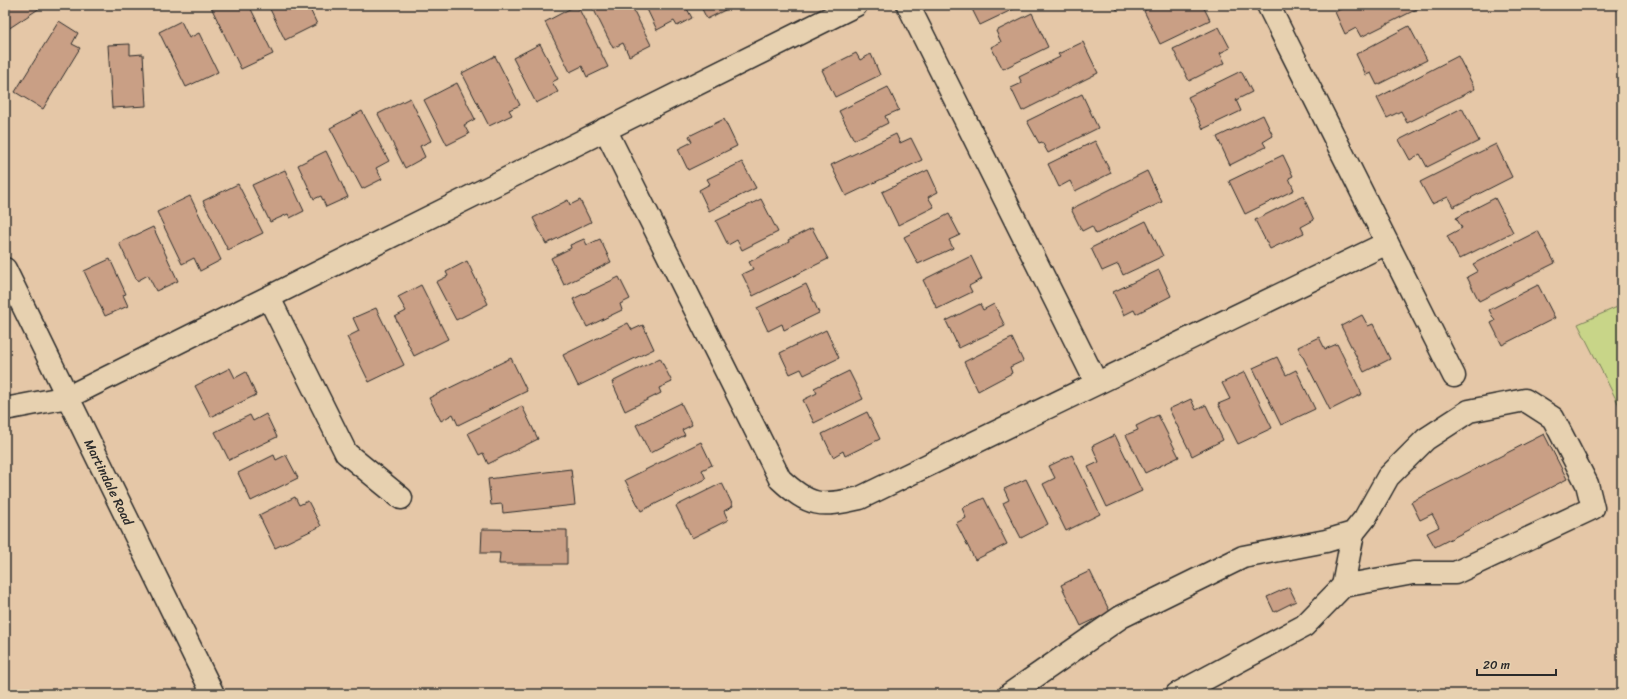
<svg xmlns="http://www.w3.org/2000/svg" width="1627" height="699" font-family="Sriracha,sans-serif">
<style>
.green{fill:#c8d588;stroke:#7a805a}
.building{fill:#c99f85;stroke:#2b2b2b}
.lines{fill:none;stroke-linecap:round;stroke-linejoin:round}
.minor-casing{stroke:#2b2b2b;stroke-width:25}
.minor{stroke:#e7d1b0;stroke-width:22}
.labels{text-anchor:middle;stroke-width:3;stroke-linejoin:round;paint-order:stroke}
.street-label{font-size:13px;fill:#2b2b2b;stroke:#e7d1b0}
</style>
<rect width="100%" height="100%" fill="#e5c7a7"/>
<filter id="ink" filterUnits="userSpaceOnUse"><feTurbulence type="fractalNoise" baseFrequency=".025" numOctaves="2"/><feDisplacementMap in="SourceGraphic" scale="8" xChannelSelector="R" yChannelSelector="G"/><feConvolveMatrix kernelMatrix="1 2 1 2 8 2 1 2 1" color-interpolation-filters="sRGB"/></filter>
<g filter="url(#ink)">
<path class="green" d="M1622,305v106l-44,-87z"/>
<path class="building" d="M5,5h37l1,1 -38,25z
M210,5h39l24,49 -32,15z
M268,5h40l9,19 -32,16z
M577,5l31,62 -21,10 -5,-11 -12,6 -25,-50z
M599,5h32l20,40 -22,11 -6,-13 -10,5 -20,-40z
M645,5h40l7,13 -15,8 -3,-5 -17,9z
M700,5h32l1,1 -26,13z
M970,5h52l-42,20z
M1114,5h13l-10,5z
M1155,5h53l-4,3 6,12 -50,24 -16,-33z
M1349,5h76l-64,32 -5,-9 -11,6 -10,-22z
M1032,13l16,34 -45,22 -12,-22 10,-5 -5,-11z
M59,21l19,12 -6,11 8,4 -37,61 -28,-17z
M181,21l8,17 10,-5 19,39 -32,15 -27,-55z
M1409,26l18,34 -50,25 -6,-12 -5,2 -10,-21z
M1219,27l11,21 -10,5 5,10 -36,18 -16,-32z
M1083,42l15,31 -76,38 -11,-23 11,-5 -3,-6 41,-20 -2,-3z
M130,44v11l13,-1 3,52 -34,2 -4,-63z
M540,44l18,35 -6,3 6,10 -22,11 -23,-45z
M856,53l4,7 11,-6 9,21 -45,22 -13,-27z
M495,56l25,49 -11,5 3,5 -23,11 -27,-53z
M1458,56l17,33 -68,34 -6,-12 -14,7 -10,-20z
M1241,71l11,21 -16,8 5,11 -38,18 -15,-32z
M457,83l18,36 -11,6 5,9 -22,11 -23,-45z
M888,87l11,23 -14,6 3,7 -34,17 -15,-29z
M1082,94l16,34 -50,25 -6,-11 -3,1 -12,-22z
M410,98l21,43 -11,5 5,11 -20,11 -27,-54z
M1462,108l17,33 -52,26 -7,-13 -10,6 -11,-20z
M362,111l27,50 -13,7 6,11 -20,10 -32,-61z
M1263,115l10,21 -10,6 3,5 -36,18 -13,-28z
M724,119l13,27 -49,24 -10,-21 14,-7 -3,-6z
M896,134l4,9 11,-5 11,22 -76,36 -15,-31z
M1095,141l16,32 -36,18 -5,-10 -11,6 -11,-23z
M1496,144l16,33 -59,30 -5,-10 -16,7 -12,-22z
M326,151l22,46 -22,10 -5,-11 -7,3 -16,-34z
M1283,155l10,21 -4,2 5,12 -49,24 -16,-33z
M742,162l14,26 -47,23 -10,-21 11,-6 -3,-5z
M285,170l19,41 -14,7 -2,-4 -18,8 -18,-37z
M928,170l10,22 -10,5 6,10 -36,18 -16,-33z
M1147,171l15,31 -66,32 -4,-8 -10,5 -11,-22z
M238,184l25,49 -35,17 -25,-49z
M190,196l31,64 -21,11 -6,-13 -12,6 -25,-52z
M1303,196l11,24 -13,7 3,6 -34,16 -15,-29z
M1495,198l18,34 -54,27 -12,-23 15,-8 -6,-10z
M761,199l17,33 -36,18 -5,-10 -9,5 -12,-24z
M568,200l2,5 10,-5 11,22 -45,22 -13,-26z
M949,214l11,21 -11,5 4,8 -35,16 -14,-27z
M1146,221l17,35 -40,19 -5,-11 -16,7 -11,-23z
M153,227l25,54 -22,10 -8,-16 -11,6 -18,-38z
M812,228l16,31 -75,37 -11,-22 11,-5 -4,-7 40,-20 -1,-2z
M1538,231l17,32 -76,38 -12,-24 11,-6 -5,-7z
M584,239l3,6 13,-6 11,23 -47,23 -13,-27 20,-10 -1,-3z
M971,256l11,23 -13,7 3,6 -35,17 -14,-29z
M110,259l16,35 -3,1 5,11 -23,10 -21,-45z
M467,261l21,43 -32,16 -20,-38 12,-6 -2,-4z
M1159,270l12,26 -35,18 -2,-4 -10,5 -11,-23z
M619,277l11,22 -10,5 2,6 -35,17 -14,-28z
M806,284l13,29 -35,17 -2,-6 -14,7 -11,-23z
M421,285l27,54 -34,17 -19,-39 11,-6 -8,-14z
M1538,285l17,33 -53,27 -11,-22 4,-2 -6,-11z
M980,304l3,6 11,-6 11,22 -46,22 -13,-27z
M376,308l28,57 -35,17 -22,-45 12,-6 -6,-13z
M1362,315l6,11 5,-2 17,35 -26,13 -23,-46z
M628,323l4,7 11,-5 11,24 -76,37 -15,-31z
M826,330l13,28 -35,17 -3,-6 -11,5 -10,-21z
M1319,337l6,12 12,-5 25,50 -32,16 -32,-63z
M1012,338l11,23 -13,6 2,6 -34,18 -14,-29z
M1277,357l9,18 10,-5 19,39 -34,16 -28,-57z
M511,358l16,33 -69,34 -5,-11 -12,7 -12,-23z
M660,358l12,24 -13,6 2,5 -36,18 -13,-29z
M230,368l5,10 11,-6 10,23 -45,22 -16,-31z
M849,371l14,28 -49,24 -11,-23 14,-7 -3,-5z
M1245,372l27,56 -34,16 -20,-40 12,-5 -8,-16z
M1191,399l5,11 10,-5 17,35 -31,16 -23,-47z
M681,403l11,22 -10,5 3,5 -35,18 -14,-28z
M522,406l16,33 -50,25 -5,-11 -4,2 -11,-22z
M867,412l13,27 -35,17 -2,-5 -10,6 -11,-23z
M266,414l11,23 -48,23 -14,-28 35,-17 3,6z
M1158,415l21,42 -34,16 -19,-38 12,-5 -2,-4z
M1544,434l23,45 -132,68 -8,-14 12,-6 -7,-13 -12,6 -9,-18z
M1115,435l27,56 -35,16 -19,-40 11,-5 -7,-16z
M701,442l11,23 -10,5 4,9 -65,32 -16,-31z
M274,455l2,5 10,-5 12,23 -47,23 -13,-28z
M1072,455l28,59 -34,17 -23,-47 12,-6 -6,-12z
M571,469l4,36 -72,8 -1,-9 -11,1 -3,-26z
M1026,479l22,45 -27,14 -18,-35 6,-3 -5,-11z
M722,483l11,23 -9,5 4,9 -36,18 -16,-32z
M295,497l4,8 9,-4 13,25 -46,22 -16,-33z
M984,498l23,46 -32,16 -19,-37 10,-5 -4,-10z
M482,529l85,1v34h-68l1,-11h-19z
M1090,571l20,41 -29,14 -20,-41z
M1289,587l7,14 -22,11 -7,-15z"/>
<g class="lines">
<defs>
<g id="minor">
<path d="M908,5l188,377"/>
<path d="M1268,5l186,371"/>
<path d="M605,129l175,350c30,28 40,28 80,19l527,-255"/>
<path id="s1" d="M5,269l208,425"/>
<path d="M269,298l77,155 55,45"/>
<path d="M5,409l63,-12 788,-392"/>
<path d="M1343,586l10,-53"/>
<path d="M1010,694l111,-77 122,-60 83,-16 27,-8 12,-15 23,-41 38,-38 43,-28 56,-11 28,18 34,66 6,24 -138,65h-42l-70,13 -39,40 -127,68"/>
</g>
</defs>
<use href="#minor" class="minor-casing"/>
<use href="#minor" class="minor"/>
</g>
</g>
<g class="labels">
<g class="street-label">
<text dy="5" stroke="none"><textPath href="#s1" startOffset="237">Martindale Road</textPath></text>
</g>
</g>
<rect width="1627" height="699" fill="none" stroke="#e7d1b0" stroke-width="20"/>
<rect x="10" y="10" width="1607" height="679" fill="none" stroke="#2b2b2b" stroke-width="1.5" filter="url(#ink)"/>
<path d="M1477 669v6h79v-6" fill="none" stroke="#2b2b2b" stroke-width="2"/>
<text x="1483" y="669" font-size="12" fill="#2b2b2b" stroke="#e7d1b0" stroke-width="3" paint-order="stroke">20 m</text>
</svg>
